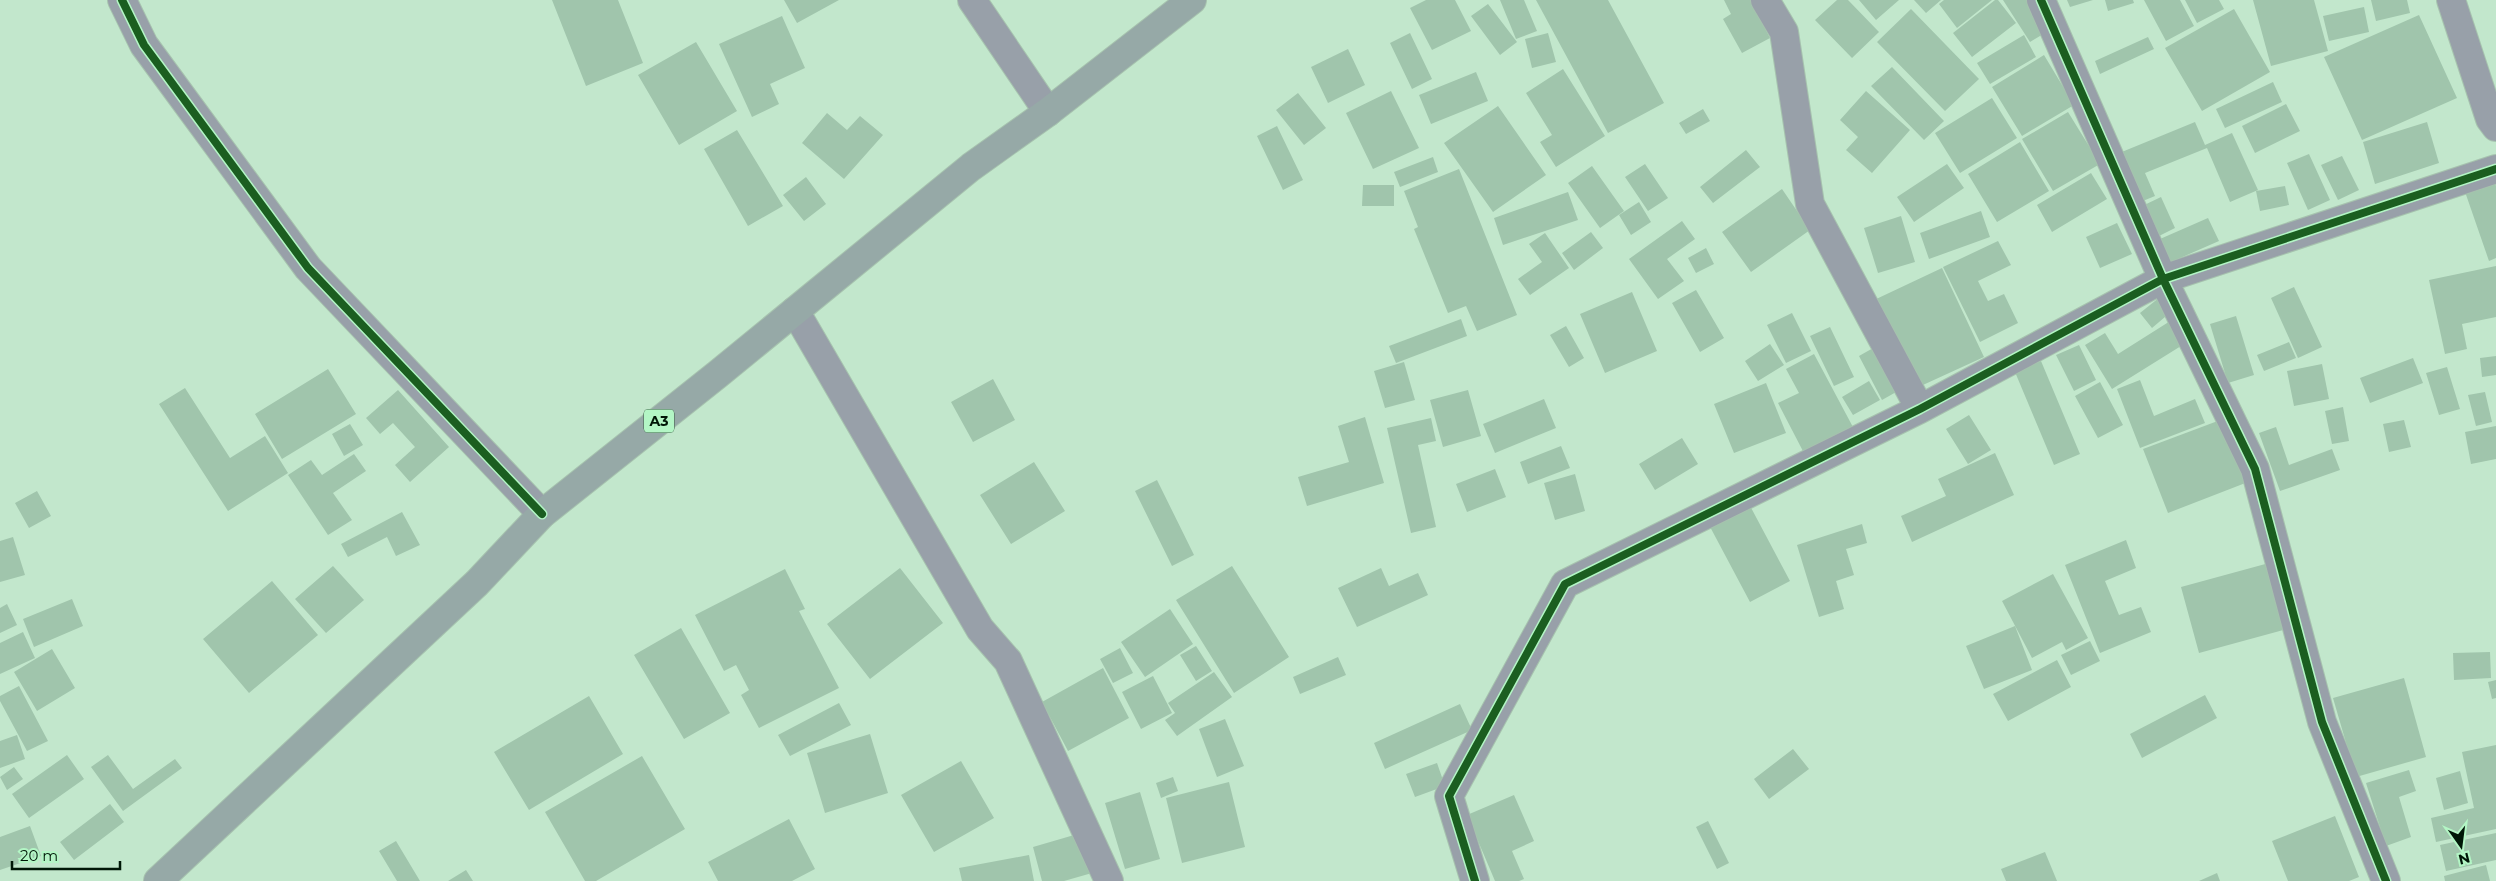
<svg xmlns="http://www.w3.org/2000/svg" width="2496" height="881" font-family="Montserrat,sans-serif">
<style>
.building{fill:#a0c5ac}
.lines{fill:none;stroke-linecap:round;stroke-linejoin:round}
.minor-casing{stroke:#a6c2ae;stroke-width:30}
.highway-casing{stroke:#a6c2ae;stroke-width:30}
.minor{stroke:#98a0a9;stroke-width:28}
.highway{stroke:#96a9a7;stroke-width:28}
.cycleway-casing{stroke:#b3f6c5;stroke-width:11}
.cycleway{stroke:#1b5e20;stroke-width:8}
.labels{text-anchor:middle;stroke-width:4.5;stroke-linejoin:round;paint-order:stroke}
.shield{fill:#b3f6c5;stroke:#365a40;stroke-width:1}
.shield-label{font-size:14px;font-weight:bold;fill:#001707}
</style>
<rect width="100%" height="100%" fill="#c2e7cc"/>
<path class="building" d="M552,0h66l25,63 -57,23z
M784,0h55l-42,23z
M1426,0h29l16,31 -39,19 -22,-42z
M1500,0h24l13,31 -21,8z
M1536,0h72l56,103 -56,30z
M1724,0h26l20,38 -28,15 -19,-34 8,-5z
M1837,0h11l31,32 -27,26 -37,-38z
M1859,0h40l-23,20z
M1914,0h27l-15,13z
M1944,0h48l-35,28 -18,-24z
M1995,0h3l18,23 -44,34 -19,-24z
M2003,0h28l19,30 -20,12z
M2067,0h26l-23,7z
M2105,0h28l1,3 -26,8z
M2144,0h36l14,26 -28,15z
M2185,0h34l5,9 -27,14z
M2253,0h61l14,51 -57,15z
M2371,0h36l3,13 -34,8z
M1488,4l29,38 -17,13 -29,-39z
M2364,7l5,25 -40,9 -6,-25z
M1911,9l68,70 -34,32 -68,-69z
M2234,9l36,63 -68,39 -37,-63z
M2419,15l38,83 -95,42 -38,-83z
M782,16l23,52 -35,16 9,20 -27,13 -33,-73z
M1410,33l22,46 -20,10 -22,-46z
M1548,33l8,29 -24,6 -7,-29z
M2024,35l12,22 -46,27 -13,-21z
M2148,37l6,12 -54,25 -5,-13z
M696,42l41,69 -58,34 -41,-70z
M1348,49l17,36 -37,18 -17,-36z
M2044,55l30,50 -52,31 -30,-49z
M1892,67l52,54 -20,19 -53,-54z
M1563,69l42,67 -49,31 -16,-25 12,-7 -26,-42z
M1476,72l12,29 -57,23 -12,-29z
M2273,82l9,20 -57,26 -9,-19z
M1391,91l28,57 -46,21 -27,-56z
M1866,91l44,39 -38,43 -26,-23 12,-13 -18,-17z
M1298,93l28,35 -22,17 -28,-35z
M1992,98l25,40 -57,35 -25,-40z
M2286,104l14,27 -45,22 -13,-27z
M1498,106l48,69 -53,37 -49,-69z
M1703,109l7,12 -24,13 -7,-11z
M2068,112l32,52 -47,27 -31,-52z
M827,113l20,17 13,-14 23,19 -39,44 -42,-36z
M2195,122l10,23 27,-12 26,57 -28,12 -23,-54 -62,25 10,23 -22,9 -21,-49z
M2427,122l12,41 -64,21 -12,-42z
M1277,126l26,54 -20,10 -26,-54z
M737,130l46,76 -35,20 -44,-77z
M2020,142l29,49 -52,31 -29,-48z
M1746,150l14,17 -47,36 -13,-16z
M2309,154l21,46 -22,10 -21,-47z
M2342,156l17,34 -21,10 -17,-35z
M1433,157l5,15 -38,15 -6,-15z
M1645,164l23,34 -20,13 -23,-34z
M1947,164l17,24 -50,34 -17,-25z
M1592,166l32,45 -24,17 -32,-45z
M1459,169l58,146 -40,16 -11,-25 -18,7 -34,-84 4,-2 -14,-36z
M2091,173l16,26 -55,33 -15,-27z
M2493,176l3,10v72l-7,3 -26,-75z
M806,177l20,27 -22,17 -21,-26z
M1363,185h31v21h-32z
M2285,186l4,19 -29,6 -4,-20z
M1782,189l28,41 -59,42 -29,-40z
M1568,192l10,28 -75,25 -9,-27z
M2161,197l14,31 -24,12 -15,-31z
M1639,202l12,20 -20,13 -12,-20z
M1981,211l9,26 -61,22 -9,-26z
M1901,216l14,46 -37,11 -14,-45z
M2208,218l11,23 -48,21 -11,-23z
M1682,221l13,18 -28,20 17,22 -26,18 -29,-40z
M2117,223l15,31 -32,14 -14,-31z
M1591,232l12,16 -29,22 -12,-17z
M1545,233l24,35 -39,27 -12,-16 24,-17 -13,-18z
M1998,241l13,24 -33,16 10,20 16,-7 14,29 -38,19 -37,-75z
M1706,248l8,16 -18,9 -8,-15z
M2496,266v51l-34,7 5,25 -22,5 -16,-74z
M1942,268l42,89 -72,33 -40,-89z
M2294,287l28,60 -24,11 -27,-60z
M1696,290l28,48 -24,14 -28,-49z
M1632,292l25,59 -52,22 -25,-59z
M2160,297l12,14 -20,17 -12,-15z
M1792,313l19,38 -25,12 -19,-38z
M2236,316l18,59 -26,8 -18,-59z
M2175,318l14,23 -77,48 -27,-44 20,-12 13,21z
M1461,319l6,17 -71,27 -7,-17z
M1566,326l18,32 -15,9 -19,-32z
M1830,327l24,50 -20,9 -24,-50z
M2289,342l7,16 -32,13 -7,-16z
M1882,343l23,44 -23,13 -23,-44z
M1770,344l14,21 -26,16 -13,-20z
M2079,345l17,35 -22,11 -18,-36z
M1814,354l40,75 -49,26 -27,-52 21,-10 -13,-24z
M2496,356v19l-14,2 -2,-19z
M2413,358l10,25 -53,20 -10,-25z
M2041,361l39,93 -26,11 -39,-93z
M1404,362l11,38 -30,8 -11,-37z
M2322,364l7,35 -35,7 -7,-35z
M2447,367l13,42 -21,6 -13,-42z
M328,369l28,45 -74,45 -27,-45z
M993,379l22,41 -42,22 -22,-40z
M2140,380l14,36 41,-17 10,24 -65,25 -23,-59z
M1869,381l11,19 -27,15 -11,-18z
M2100,382l23,43 -25,13 -23,-42z
M1766,383l20,50 -52,20 -20,-49z
M185,388l45,70 35,-22 23,37 -60,38 -69,-107z
M398,390l51,57 -39,35 -15,-17 20,-18 -22,-24 -13,11 -14,-16z
M1468,390l13,46 -38,11 -13,-47z
M2485,392l7,30 -16,4 -8,-31z
M1544,399l12,29 -61,25 -12,-29z
M2343,407l6,34 -17,3 -7,-33z
M1969,415l22,35 -23,14 -22,-35z
M1365,417l19,66 -77,23 -9,-29 51,-15 -11,-36z
M1431,418l5,23 -18,4 18,82 -25,6 -24,-105z
M2223,419l25,63 -80,31 -25,-64z
M2404,420l7,27 -22,5 -6,-28z
M350,424l13,21 -19,11 -12,-22z
M2496,426v33l-25,5 -6,-32z
M2276,427l13,38 43,-16 8,21 -60,21 -21,-58z
M1682,438l16,26 -43,26 -16,-26z
M1561,446l9,22 -42,16 -8,-22z
M1995,453l19,42 -102,47 -11,-26 45,-20 -8,-17z
M354,454l12,17 -33,22 19,27 -24,15 -40,-60 23,-15 11,15z
M1034,462l31,49 -54,33 -31,-49z
M1495,469l11,28 -39,15 -11,-28z
M1575,474l10,37 -30,9 -11,-37z
M1157,480l37,75 -22,11 -37,-75z
M37,491l14,25 -22,12 -14,-25z
M1748,502l42,79 -40,21 -42,-79z
M402,512l18,33 -24,11 -9,-19 -39,20 -7,-13z
M1862,524l5,19 -21,6 8,26 -18,6 8,28 -25,8 -22,-72z
M13,537l12,38 -25,7v-41z
M2126,540l10,28 -31,13 14,34 22,-8 10,25 -51,21 -35,-88z
M2269,563l18,66 -88,24 -18,-66z
M333,566l31,34 -38,33 -31,-34z
M1232,566l57,91 -55,36 -58,-93z
M900,568l43,55 -73,56 -43,-55z
M1381,568l8,18 29,-13 10,22 -71,32 -19,-39z
M785,569l20,40 -6,2 40,77 -80,40 -18,-33 8,-5 -13,-25 -12,6 -29,-56z
M2053,574l35,64 -22,12 -4,-8 -30,16 -30,-57z
M272,581l46,54 -69,58 -46,-54z
M72,599l11,27 -49,21 -11,-28z
M7,604l10,21 -17,8v-25z
M1170,609l23,35 -48,33 -24,-35z
M2015,626l17,44 -48,19 -18,-43z
M681,628l49,85 -46,26 -50,-84z
M23,632l12,26 -35,16v-31z
M2090,641l10,20 -29,14 -10,-20z
M1196,646l16,25 -16,10 -16,-26z
M1120,648l13,25 -20,10 -13,-24z
M52,649l23,39 -38,23 -23,-39z
M2490,652l1,26 -37,2 -1,-27z
M1338,657l8,18 -46,19 -7,-17z
M2057,660l14,27 -63,34 -15,-27z
M1103,668l26,50 -61,33 -26,-49z
M1214,672l18,25 -55,39 -12,-16 10,-7 -7,-10z
M1153,676l19,37 -31,16 -19,-37z
M2404,678l22,79 -70,20 -23,-79z
M2496,680v18l-4,1 -4,-17z
M19,686l29,55 -21,10 -27,-50v-5z
M2205,695l12,23 -75,40 -12,-24z
M589,696l34,58 -94,56 -35,-58z
M839,703l12,22 -61,31 -12,-21z
M1460,704l12,26 -87,39 -11,-26z
M1225,719l19,47 -27,11 -18,-48z
M870,734l18,59 -63,20 -18,-60z
M17,735l8,24 -25,9v-27z
M2496,745v84l-60,13 -5,-24 43,-10 -12,-56z
M1793,749l16,20 -40,30 -15,-20z
M67,755l17,24 -55,39 -17,-24z
M108,755l25,34 42,-30 7,9 -59,43 -32,-44z
M642,756l43,73 -89,52h-11l-40,-69z
M961,761l33,57 -60,34 -33,-57z
M1437,763l8,23 -30,11 -9,-23z
M14,767l9,12 -16,11 -7,-13z
M2409,770l7,21 -17,6 12,40 -25,9 -20,-63z
M2460,771l8,32 -24,7 -8,-32z
M1173,777l5,14 -17,7 -5,-15z
M1229,782l16,65 -63,16 -16,-65z
M1140,792l20,67 -35,10 -20,-66z
M1514,795l20,46 -22,10 12,28 -5,2h-24l-28,-66z
M110,804l14,18 -50,38 -14,-18z
M2335,816l24,61 -10,4h-61l-16,-40z
M789,819l26,50 -23,12h-74l-10,-19z
M1708,821l21,42 -12,6 -21,-42z
M30,826l11,30 -41,14v-33z
M1081,833l11,40 -28,8h-22l-9,-34z
M2496,833v27l-50,11 -6,-26z
M396,841l24,40h-23l-18,-30z
M2045,852l12,29h-51l-5,-12z
M1029,855l5,26h-72l-3,-13z
M2486,865l4,16h-45l-1,-5z
M466,870l7,11h-25z
M2217,873l3,8h-21z"/>
<g class="lines">
<defs>
<path id="minor" d="M122,0l22,45 164,223 234,246
M972,0l76,112
M1765,0l19,32 26,172 110,205
M2041,0l122,279 92,190 67,253 64,159
M2451,0l39,119 6,8
M795,311l185,318 28,32 101,220
M1475,881l-26,-85 116,-212 355,-175 243,-130 333,-110"/>
<path id="highway" d="M158,881l319,-298 65,-69 176,-140 253,-207 77,-55 144,-112"/>
</defs>
<use href="#minor" class="minor-casing"/>
<use href="#highway" class="highway-casing"/>
<use href="#minor" class="minor"/>
<use href="#highway" class="highway"/>
<defs>
<path id="cycleway" d="M122,0l22,45 164,223 234,246
M2041,0l122,279 92,190 67,253 64,159
M1475,881l-26,-85 116,-212 355,-175 243,-130 333,-110"/>
</defs>
<use href="#cycleway" class="cycleway-casing"/>
<use href="#cycleway" class="cycleway"/>
</g>
<g class="labels">
<rect class="shield" x="644" y="409.5" width="30" height="23" rx="4"/>
<g class="shield-label">
<text x="659" y="426">A3</text>
</g>
</g>
<g transform="translate(2461 846) rotate(166)" stroke="#b3f6c5" stroke-width="4" paint-order="stroke">
<path d="M0-4L9 19L0 12L-9 19Z" fill="#001707"/>
<text y="-8" font-size="14" font-weight="bold" text-anchor="middle" fill="#001707">N</text>
</g>
<path d="M12 861v8h108v-8" fill="none" stroke="#001707" stroke-width="2.5"/>
<text x="20" y="861" font-size="15" fill="#001707" stroke="#b3f6c5" stroke-width="4" paint-order="stroke">20 m</text>
</svg>
